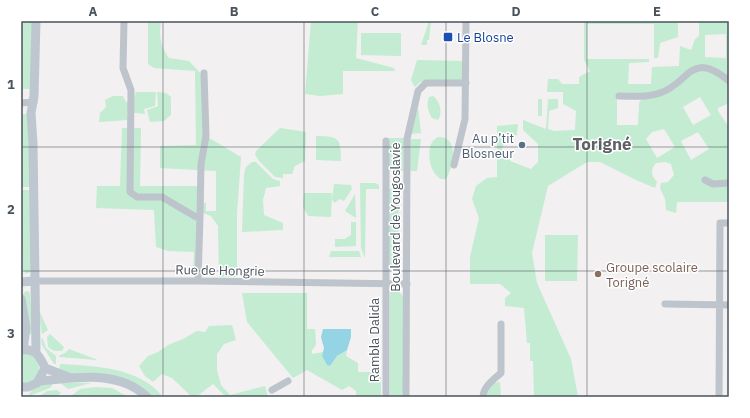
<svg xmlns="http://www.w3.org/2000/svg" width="750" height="418" font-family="'IBM Plex Sans',sans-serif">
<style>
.green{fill:#c3ecd2;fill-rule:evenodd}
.water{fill:#94d4e4}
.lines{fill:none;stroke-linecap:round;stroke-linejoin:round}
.street{stroke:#bdc4cb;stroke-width:7}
.secondary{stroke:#bec7d0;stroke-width:9}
.grid{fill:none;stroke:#4a535c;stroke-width:1;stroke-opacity:0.55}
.transit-dot{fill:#1a4fb4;stroke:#fff;stroke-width:1.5}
.service-dot{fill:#5c6f8a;stroke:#fff;stroke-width:1.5}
.education-dot{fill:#8d6e63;stroke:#fff;stroke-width:1.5}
.labels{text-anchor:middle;stroke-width:3;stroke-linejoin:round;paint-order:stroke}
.transit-label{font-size:13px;fill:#164399;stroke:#fff;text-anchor:start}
.service-label{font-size:13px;fill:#4e5e75;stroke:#fff;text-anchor:end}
.street-label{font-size:13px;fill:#4a535c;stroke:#fff}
.education-label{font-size:13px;fill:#785e54;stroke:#fff;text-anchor:start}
.district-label{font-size:17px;font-weight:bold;fill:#5d6064;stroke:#fff}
.neatline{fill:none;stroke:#4a535c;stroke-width:1.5}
.grid-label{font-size:13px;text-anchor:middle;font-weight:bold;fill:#4a535c}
</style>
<rect width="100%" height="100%" fill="#f2f0f0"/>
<path class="green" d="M22,21h10l-1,68h-10z
M148,21h13c-2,15 -1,25 8,37l20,3 13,14 4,61 35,21 -4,57v63h-18l-1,-51 -7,-10 -8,-3 -1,-10h4v8h10v-40l-56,-3v-22l36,-1 -1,-74 -41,-3 -6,-4z
M311,21h47l-2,37 38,10 1,3h-52v23l-23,2 -15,-2z
M429,21h2l-2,19h-2v5h-6z
M584,21h94v16l-18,6 -2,15h-4v-34h-67v35h62v3l-20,1 -1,21h23l1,-17 27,-1 1,-20 11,4 4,-11 4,-3v-15h30v82l-11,5v3l11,16v75h-52l-1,11 -10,-3 -1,-11 -5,-11 1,-5 7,-1 6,-7 -3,-11 -6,-2 -9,1c-6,7 -5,12 1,19l-2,6 -19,-8 -36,-18h-13l-39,24 -16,67 5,30 34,76 7,38h-44l-1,-36h-3v-18h-3l-3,-35 -19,-2v-8l6,-5 -11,-9h-30v-27l9,-39 -7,-19 4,-13 11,-8 10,-1v-51l21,-2 -1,11 -12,3 -3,12 8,1v10l21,8 7,-7v-18l-15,-14v-10l23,9 2,-30h10v9l-9,3 -1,18 6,2 21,-1 1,-19 -13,-7v-12h-16l1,-13h10l4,5h17v-7l11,-6 -6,-11zM726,34v24l-21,-1v-22zM617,93h21l3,7 -2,3 -1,22h-21zM700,97l11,18 -18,10 -10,-18zM664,129l11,18 -18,11 -11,-19 6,-7zM698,132l11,17 -18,11 -10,-19z
M361,33h40v23l-40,-1z
M417,60l45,1 2,16 -4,5h-40l-5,5 -4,-7z
M136,92h20l-1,14 -11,3 1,5 -18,-2 1,8 -29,2 1,-9 6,-6 -1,-7 8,-4h10l3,6 8,-3z
M157,92l9,1 5,4v18l-7,6 -14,1 -3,-12 11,-4z
M433,96c7,5 10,17 5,24l-6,-2c-4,-7 -6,-13 -3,-21z
M538,99h4v17h-4z
M418,107l3,26 -11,1z
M21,114h8l2,73h-10z
M122,128h19l-1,58h59l-2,86h-4l1,-20 -26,-1 -12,-4 -2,-37 -58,-2 1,-22h23z
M280,128l26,4 -1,29 -10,5 -3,8h-9v4l-8,-1 -15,-15 -5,-7 1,-4z
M316,136c23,0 25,2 25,25l-25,-1z
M438,137c22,-1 15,30 8,42h-5c-13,-6 -17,-36 -3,-42z
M389,138h15l-1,33 -14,-1z
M410,139h11l-4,32h-7z
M252,162h4l17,17 7,2v5l-14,2 -3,12 1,15 19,8v7l-41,2 2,-58 2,-7z
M360,183h15l4,2v4h-13l-1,69 -4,-10z
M334,184l17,1 1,4 -8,12 -5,-2 -4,4 -3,-3z
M389,189h10l-1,79h-9z
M21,190h10v78l-1,4 -4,2 -3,-4z
M304,193h28l-1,24 -23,-1 -5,-9z
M355,194l1,24 -11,-7z
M351,222h5v24l-21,1v-8h10l6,-4z
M545,235h33l-1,46h-32z
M331,251h28l2,6h-32z
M390,289h6l7,7v101h-13z
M26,291h2l2,3 2,40h-4l-5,-40z
M242,293h65v36h8l1,16 -4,5v4l11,-2 -1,4 5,9 3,1 7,-10 10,-6 -1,6 12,7v9h15l8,5v20h-22l-3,-2v-4l-7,-5 -7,4 -35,-20 -14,8 -46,-56z
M38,308l10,22 -6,4z
M232,325l4,15 -12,4 -7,10v16l4,15 9,10 35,-9 3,11h-42l-13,-13 -17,13h-4l-20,-19 -10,-4 -9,8 -8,-6 -6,-10 9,-10 10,-4 10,-7 15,-6 14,-8 8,1 4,-6z
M50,334l14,13 -2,4h-8l-6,-4 -1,-10z
M41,338l2,1 3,9 10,8v8h-2l-12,-19z
M69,349l29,11 -39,-3 1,-2 5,-2z
M21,353h8l9,8 2,12 -8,9 -11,2z
M60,364c34,2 80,3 103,33h-12l-19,-14 -73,-11z
M52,382v4l-2,2 -21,8c2,-10 14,-11 23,-14z
M59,382l32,1 -23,6z
M500,382l1,15h-16l7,-14z
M96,387l16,1 16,9h-42l-4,-2 -1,2h-11l10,-8z
M57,390l4,3 -5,4h-18l9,-6z"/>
<path class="water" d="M323,329h28v8l-4,13 -10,6 -7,10 -3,-1 -5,-9 2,-8 -3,-11z"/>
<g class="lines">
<path class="street" d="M124,21l-1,47 8,22 -1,102 7,5h25l34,20h4l-2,64
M619,96c13,0 28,2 41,-3 30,-10 30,-44 69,-12
M21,103l13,-1
M454,165l11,-46 1,-98
M705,180l8,4 16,-1
M200,217l1,-53 5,-28 -2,-63
M34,281h164l209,3
M665,304l64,1
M272,390l16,-9
M386,397v-256
M406,397l1,-258 11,-48 8,-8h40
M483,397c0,-10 11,-18 18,-24v-49
M719,397l1,-174h9"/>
<path class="secondary" d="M21,282l13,-1
M21,299l5,29 -3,22
M21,350c14,-2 19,6 24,18l-8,15 -9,4h-7
M36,352l-3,-209 -2,-30 3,-17 2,-75
M45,368l23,9
M40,381c36,-3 78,-12 107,16"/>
</g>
<path class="grid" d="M163,21v376M304,21v376M446,21v376M587,21v376M21,147h708M21,271h708"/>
<rect class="transit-dot" x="443" y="32" width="10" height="10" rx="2"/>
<circle class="service-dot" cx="522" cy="145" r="4"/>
<circle class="education-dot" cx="598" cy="274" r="4"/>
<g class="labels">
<g class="transit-label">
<text x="457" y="42">Le Blosne</text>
</g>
<g class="service-label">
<text x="514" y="143">Au p’tit<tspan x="514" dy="15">Blosneur</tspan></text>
</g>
<g class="street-label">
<text transform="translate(395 217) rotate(-90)" y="5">Boulevard de Yougoslavie</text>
<text transform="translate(220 270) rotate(1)" y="5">Rue de Hongrie</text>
<text transform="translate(374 340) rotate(-90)" y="5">Rambla Dalida</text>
</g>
<g class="education-label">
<text x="606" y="272">Groupe scolaire<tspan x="606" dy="15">Torigné</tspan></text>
</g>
<g class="district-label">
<text x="602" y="150">Torigné</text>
</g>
</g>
<rect width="750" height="418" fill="none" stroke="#ffffff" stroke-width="44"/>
<rect x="22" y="22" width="706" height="374" class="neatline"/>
<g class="grid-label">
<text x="93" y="16">A</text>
<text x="234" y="16">B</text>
<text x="375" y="16">C</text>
<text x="516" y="16">D</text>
<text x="657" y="16">E</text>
<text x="11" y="89">1</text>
<text x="11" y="214">2</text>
<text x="11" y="338">3</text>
</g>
</svg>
